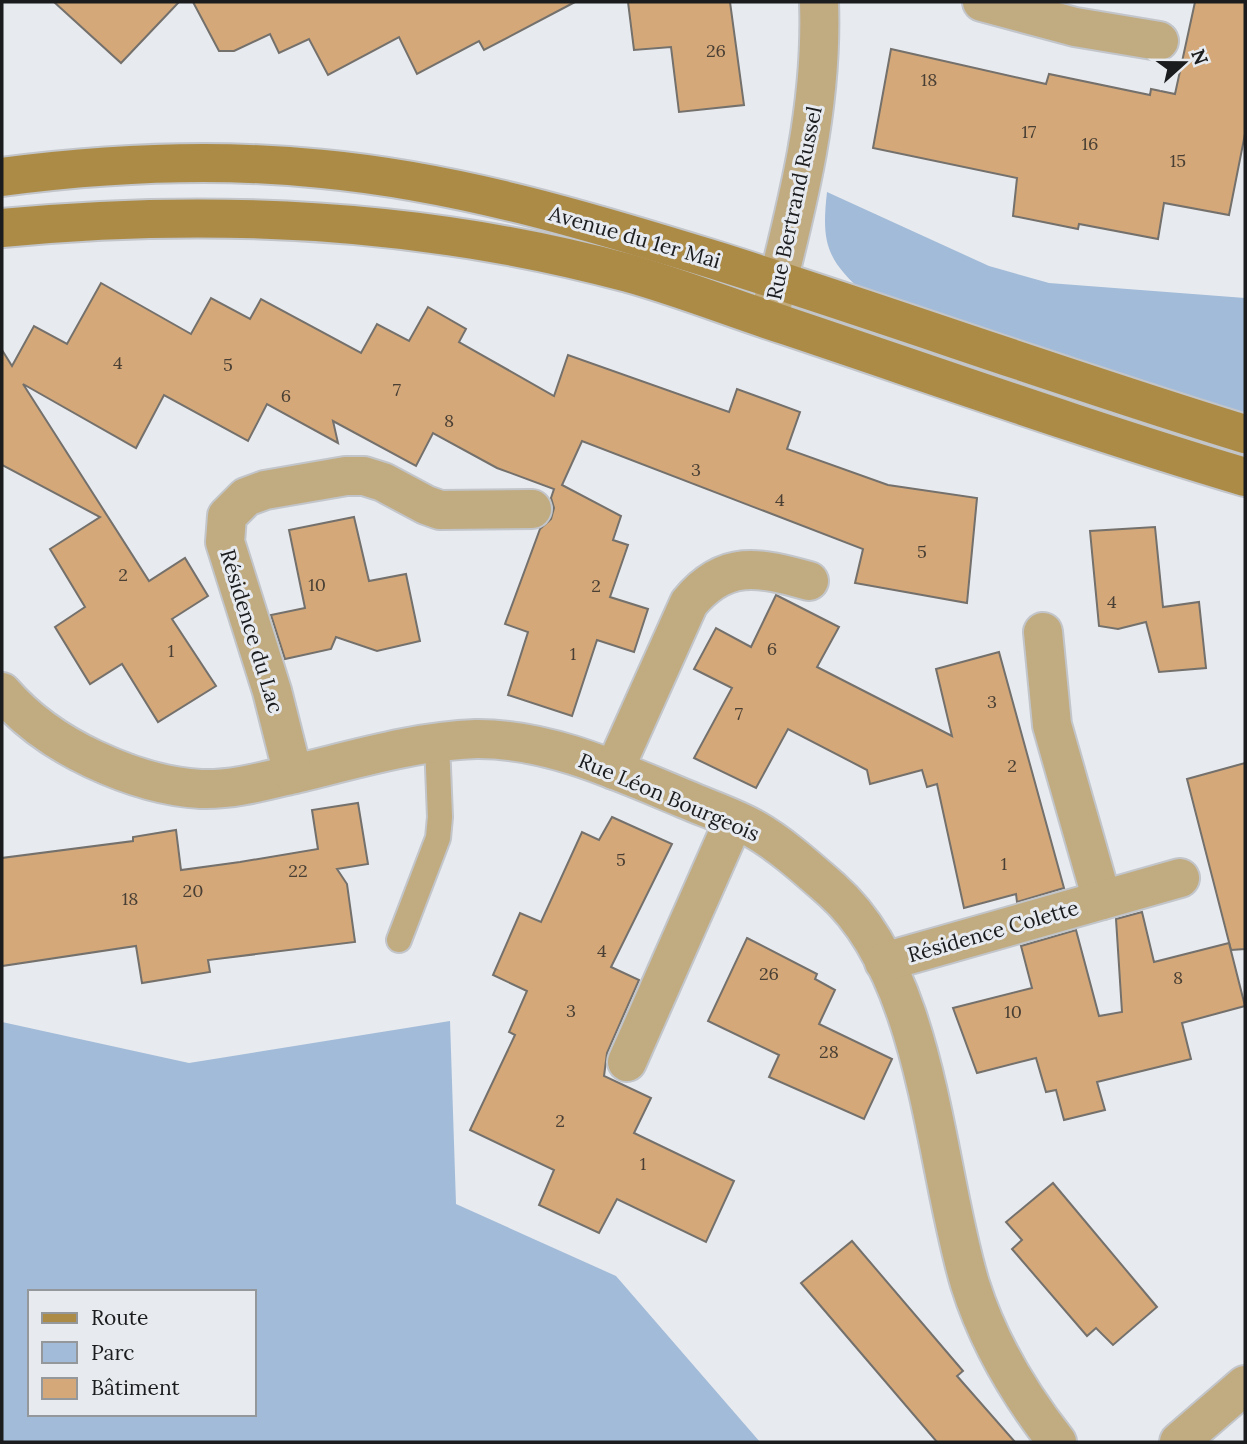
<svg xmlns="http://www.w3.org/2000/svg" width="1247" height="1444" font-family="Lora,serif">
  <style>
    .green { fill: #a2bbd8; fill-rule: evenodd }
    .building { fill: #d4a879; stroke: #74706c; stroke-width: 2 }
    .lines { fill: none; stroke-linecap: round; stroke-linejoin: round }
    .lane-casing { stroke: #c2c5c9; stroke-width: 28 }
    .street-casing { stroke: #c2c5c9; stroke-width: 42 }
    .secondary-casing { stroke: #c2c5c9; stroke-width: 42 }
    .lane { stroke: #c1ab80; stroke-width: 24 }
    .street { stroke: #c1ab80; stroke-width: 38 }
    .secondary { stroke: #ac8b47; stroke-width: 38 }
    .labels { text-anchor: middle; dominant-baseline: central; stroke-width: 6; stroke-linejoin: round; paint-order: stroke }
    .number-label { font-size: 18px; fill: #493f34 }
    .street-label { font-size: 21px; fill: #1b1c1d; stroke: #e7eaef }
  </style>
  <rect width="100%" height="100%" fill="#e7eaef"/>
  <g class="green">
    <path d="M827,192L989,266L1049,283L1245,298V416L867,296C827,260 821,245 827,192Z"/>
    <path d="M450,1021L456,1204L616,1276L760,1442H2V1022L189,1063ZM30,1292H254V1414H30Z"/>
  </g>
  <g class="building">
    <polygon points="54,2 179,2 121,63"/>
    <polygon points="193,2 575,2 484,50 479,41 417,74 399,37 328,75 309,39 279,53 270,34 234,51 219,51"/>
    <polygon points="628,2 730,2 744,105 679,112 671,47 634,50"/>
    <polygon points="1195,2 1245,2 1245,134 1229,215 1164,203 1158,239 1079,224 1078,229 1013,216 1017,178 873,148 891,49 1046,84 1049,74 1150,95 1151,89 1175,94"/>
    <polygon points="101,283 191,334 211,298 250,319 261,299 361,353 377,324 409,341 428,307 466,329 459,342 554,396 568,355 729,412 737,389 800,412 787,449 888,485 977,498 967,603 855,583 863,549 582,441 562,485 621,516 613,540 628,545 610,597 648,609 634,652 597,640 572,716 508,695 528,632 505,624 540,529 551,519 554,508 551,498 554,489 497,468 433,433 416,466 333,421 338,443 267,404 248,441 164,395 136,448 23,384 149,581 185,558 208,596 172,619 216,686 158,722 122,664 90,684 55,627 85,607 50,549 100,517 2,465 2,350 12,366 34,326 67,344"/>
    <polygon points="354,517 369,581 406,574 420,641 377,651 336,637 331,649 285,659 271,615 305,608 289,530"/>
    <polygon points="1155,527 1163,607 1199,602 1206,668 1159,672 1146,622 1118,629 1099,626 1090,531"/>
    <polygon points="776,595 839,627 817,667 952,736 936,669 999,652 1064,888 1017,902 1016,894 964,908 937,784 927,787 922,770 870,784 867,770 788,729 756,788 694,758 732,688 694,669 716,628 751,647"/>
    <polygon points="1245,763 1245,949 1231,950 1187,779"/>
    <polygon points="358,803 368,864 337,869 347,884 355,942 208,960 210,972 142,983 136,946 2,966 2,858 133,841 133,837 176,830 181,870 240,862 318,849 312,810"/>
    <polygon points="612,817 672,844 611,967 639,980 607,1053 604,1076 651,1098 634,1133 734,1181 706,1242 617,1199 599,1233 539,1205 554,1170 470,1130 515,1035 509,1032 527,991 493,975 520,913 541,922 582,832 599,840"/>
    <polygon points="1142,912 1154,962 1229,943 1245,1006 1182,1023 1191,1059 1097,1082 1105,1110 1064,1120 1056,1090 1046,1092 1036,1058 977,1073 953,1008 1032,988 1021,946 1076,930 1099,1016 1122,1012 1116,919"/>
    <polygon points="747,938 817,974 815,979 835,990 819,1024 892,1059 864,1119 769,1077 779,1055 708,1021"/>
    <polygon points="1053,1183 1157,1307 1113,1345 1096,1328 1087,1336 1012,1249 1022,1240 1006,1222"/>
    <polygon points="852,1241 963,1371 957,1376 1015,1442 937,1442 801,1283"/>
  </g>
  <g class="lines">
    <g class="lane-casing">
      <polyline id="lane" points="399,940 438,838 440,817 437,743"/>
    </g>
    <g class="street-casing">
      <g id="street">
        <polyline points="982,2 1075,27 1159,41"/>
        <path d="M770,313C796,210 823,109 819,2"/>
        <polyline points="1043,632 1052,725 1102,900"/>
        <path d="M2,692C26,720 59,743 93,759C127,775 162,787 201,789C231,790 261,782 290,775C350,761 414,741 476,739C548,738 620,772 685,799C708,809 733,817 754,829C782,845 808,869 832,890C929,976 934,1165 970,1284C988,1341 1020,1395 1057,1442"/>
        <path d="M614,770L689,603C725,559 759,567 809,581"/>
        <polyline points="293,774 272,691 225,542 227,516 246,497 265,490 346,476 364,476 383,482 426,505 440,510 532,509"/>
        <polyline points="884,962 1180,878"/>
        <polyline points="627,1062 734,820"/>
        <polyline points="1179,1442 1245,1385"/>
      </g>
    </g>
    <g class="secondary-casing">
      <g id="secondary">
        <path d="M2,177C109,163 216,158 323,169C459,182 589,221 718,261C895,317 1069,380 1245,434"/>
        <path d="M2,228C211,208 424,218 628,273C682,288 734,309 787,326C939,377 1091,431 1245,477"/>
      </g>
    </g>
    <use href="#lane" class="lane"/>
    <use href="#street" class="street"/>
    <use href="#secondary" class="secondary"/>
  </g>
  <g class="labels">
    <g class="number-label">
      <text x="716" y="50">26</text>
      <text x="929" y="79">18</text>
      <text x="1029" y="131">17</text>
      <text x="1090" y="143">16</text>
      <text x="1178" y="160">15</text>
      <text x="118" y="362">4</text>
      <text x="228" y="364">5</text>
      <text x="397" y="389">7</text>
      <text x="286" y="395">6</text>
      <text x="449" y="420">8</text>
      <text x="696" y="469">3</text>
      <text x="780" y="499">4</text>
      <text x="922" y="551">5</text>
      <text x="123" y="574">2</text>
      <text x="317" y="584">10</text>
      <text x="596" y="585">2</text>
      <text x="1112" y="601">4</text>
      <text x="772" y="648">6</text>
      <text x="171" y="650">1</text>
      <text x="573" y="653">1</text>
      <text x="992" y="701">3</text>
      <text x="739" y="713">7</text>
      <text x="1012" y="765">2</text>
      <text x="621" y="859">5</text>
      <text x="1004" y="863">1</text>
      <text x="298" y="870">22</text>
      <text x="193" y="890">20</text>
      <text x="130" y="898">18</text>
      <text x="602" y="950">4</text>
      <text x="769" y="973">26</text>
      <text x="1178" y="977">8</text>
      <text x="571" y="1010">3</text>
      <text x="1013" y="1011">10</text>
      <text x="829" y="1051">28</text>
      <text x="560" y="1120">2</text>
      <text x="643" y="1163">1</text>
    </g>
    <g class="street-label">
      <text transform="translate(794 203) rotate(-78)">Rue Bertrand Russel</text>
      <text transform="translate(635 237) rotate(16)">Avenue du 1er Mai</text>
      <text transform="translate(252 631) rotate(73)">Résidence du Lac</text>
      <text transform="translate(669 797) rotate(23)">Rue Léon Bourgeois</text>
      <text transform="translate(993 931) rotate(-16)">Résidence Colette</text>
    </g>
  </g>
  <rect width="1247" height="1444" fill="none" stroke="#1b1c1d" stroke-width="7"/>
  <rect x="28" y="1290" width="228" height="126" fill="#e7eaef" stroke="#95989b" stroke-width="2"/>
  <rect x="42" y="1313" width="35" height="10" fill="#ac8b47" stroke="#95989b" stroke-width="2"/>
  <text x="91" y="1325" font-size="21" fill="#1b1c1d">Route</text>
  <rect x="42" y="1342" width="35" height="21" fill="#a2bbd8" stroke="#95989b" stroke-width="2"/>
  <text x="91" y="1360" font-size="21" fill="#1b1c1d">Parc</text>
  <rect x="42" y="1378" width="35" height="21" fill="#d4a879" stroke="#95989b" stroke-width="2"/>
  <text x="91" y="1395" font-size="21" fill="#1b1c1d">Bâtiment</text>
  <g transform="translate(1184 63) rotate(69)" stroke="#e7eaef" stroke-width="5" paint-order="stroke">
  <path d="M0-5L12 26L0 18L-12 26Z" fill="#1b1c1d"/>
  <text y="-10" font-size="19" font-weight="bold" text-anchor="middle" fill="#1b1c1d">N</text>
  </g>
</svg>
